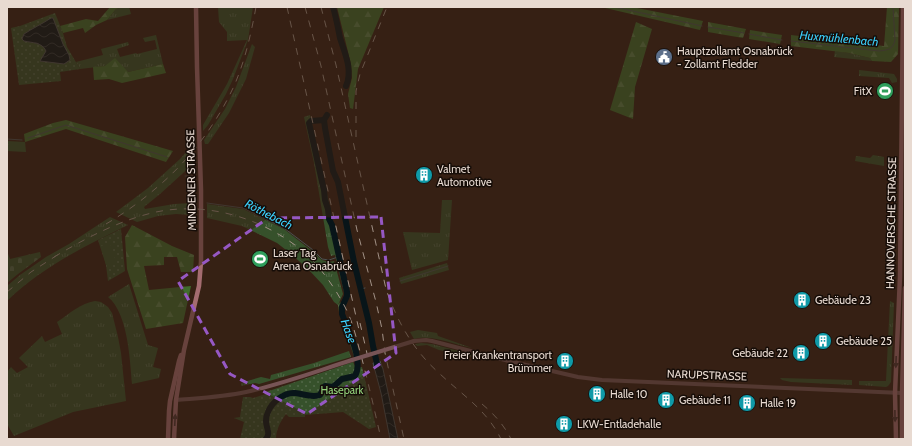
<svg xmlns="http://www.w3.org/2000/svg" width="912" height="446" font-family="Cabin,sans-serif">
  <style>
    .grass { fill: url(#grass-tufts) }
    .forest { fill: url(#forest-firs) }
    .cemetery { fill: url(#cemetery-stones) }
    .park { fill: url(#park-dots) }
    .garden { fill: #36512b }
    .water { fill: url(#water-waves); stroke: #4b5050 }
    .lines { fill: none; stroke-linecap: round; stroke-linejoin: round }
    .stream { stroke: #4b5050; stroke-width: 1 }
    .river { stroke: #081519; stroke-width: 6 }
    .tertiary { stroke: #775456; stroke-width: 4 }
    .secondary { stroke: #a46c70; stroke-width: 4.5 }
    .rail { stroke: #a29287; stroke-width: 1; stroke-dasharray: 7 7; stroke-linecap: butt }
    .tertiary-bridge { stroke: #775456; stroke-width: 4 }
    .oneway { fill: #4f3332 }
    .marked { fill: none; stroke: #9658c4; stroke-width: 3; stroke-dasharray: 8 5; stroke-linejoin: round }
    .labels { text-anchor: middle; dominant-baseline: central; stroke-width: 3; stroke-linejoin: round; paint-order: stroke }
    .poi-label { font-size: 11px; fill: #e8dad1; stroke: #160d08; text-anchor: start }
    .street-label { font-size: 11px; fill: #e8dad1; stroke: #160d08 }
    .park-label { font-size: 11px; fill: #94d47c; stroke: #160d08 }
    .water-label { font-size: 12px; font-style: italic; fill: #3cd0fc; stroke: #160d08 }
  </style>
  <defs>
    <pattern id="grass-tufts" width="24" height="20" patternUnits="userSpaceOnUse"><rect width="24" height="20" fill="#36512b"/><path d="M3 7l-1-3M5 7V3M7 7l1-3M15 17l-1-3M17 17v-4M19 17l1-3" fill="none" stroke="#536949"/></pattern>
    <pattern id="forest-firs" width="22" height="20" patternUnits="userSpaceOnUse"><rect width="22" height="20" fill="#3f6b2d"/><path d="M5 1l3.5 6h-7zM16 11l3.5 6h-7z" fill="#5b804a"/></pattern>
    <pattern id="cemetery-stones" width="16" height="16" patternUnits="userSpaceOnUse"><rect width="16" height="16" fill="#36512b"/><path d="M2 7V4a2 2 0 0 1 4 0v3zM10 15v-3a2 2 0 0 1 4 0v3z" fill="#536949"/></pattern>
    <pattern id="park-dots" width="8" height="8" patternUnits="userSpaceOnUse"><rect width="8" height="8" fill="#36512b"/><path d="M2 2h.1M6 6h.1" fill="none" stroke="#536949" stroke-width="1.8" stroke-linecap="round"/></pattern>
    <pattern id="water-waves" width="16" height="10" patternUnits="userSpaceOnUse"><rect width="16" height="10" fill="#081519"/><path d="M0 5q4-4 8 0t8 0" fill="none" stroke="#2c3639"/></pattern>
  </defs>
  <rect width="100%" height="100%" fill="#362114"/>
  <g class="grass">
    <polygon points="122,7 129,7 131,14 107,20 116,9"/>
    <polygon points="218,7 253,7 248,40 233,79 226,94 208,125 203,131 203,125 227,84 247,40 227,41 227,32 219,22"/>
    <polygon points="156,35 163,64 128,72 105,66 80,69 76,62 103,55 101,49 128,42 129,45 117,49 120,57 136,53 137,54 157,49 155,40 145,42 143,38"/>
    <polygon points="252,44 255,47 246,79 229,113 208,144 205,144 204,140 225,109 236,87"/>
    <polygon points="835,51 849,53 870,58 872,61 834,57"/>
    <polygon points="859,70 894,74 897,79 897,82 892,83 889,78 859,76"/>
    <polygon points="310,115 341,259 350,297 346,300 335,255 331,256 328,247 314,163 304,117"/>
    <polygon points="7,141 25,142 26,152 7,151"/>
    <polygon points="193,144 193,164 160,194 144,207 145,209 174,204 192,203 192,215 176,214 158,216 137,222 116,212 148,188 180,159"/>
    <polygon points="873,155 884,157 884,166 855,161 856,156 870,158"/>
    <polygon points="442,200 452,200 448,260 412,270 403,232 440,233"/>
    <polygon points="207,204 243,209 284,229 312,251 322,260 329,262 334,261 343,294 338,305 334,302 323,285 308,269 290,253 277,243 242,226 207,218"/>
    <path d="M110,217L128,225C85,246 42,267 7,301V286L20,275L46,257L69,244Z"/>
    <polygon points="447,263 449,270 401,284 399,278"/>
    <path d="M129,284L148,345L158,348L153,367L161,369L159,378L132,384C130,360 128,313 108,297Z"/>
    <path d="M95,301L101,302L108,307L112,313L118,337L121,353L126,401L73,412L14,436L7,424V372L11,367L17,373L28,367L19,358L42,336L45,342L62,334L57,322C69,314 81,303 95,301Z"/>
    <polygon points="890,301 894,303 891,382 888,386 886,387 859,385 859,381 886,381"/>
    <polygon points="340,302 343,306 342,314 357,355 354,356 339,312 338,305"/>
    <path d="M418,330L437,333L438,336L472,348C454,344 431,334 414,339L410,332Z"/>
    <polygon points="421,343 432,344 486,358 465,356 439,350 427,345 417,346 415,344"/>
    <polygon points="349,351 351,357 259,384 255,383 241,386 241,383 261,377 270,379 271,375 314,363"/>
    <polygon points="780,378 852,380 852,385 791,382 782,380"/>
  </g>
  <g class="forest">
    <polygon points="110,7 122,7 116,9 107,20 96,25 85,33 83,28 63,33 60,26 86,19 98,21"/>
    <polygon points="337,7 384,7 358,69 353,109 350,108 348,94 352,78 351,64"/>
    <polygon points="601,7 632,7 703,21 700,30"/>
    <polygon points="887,7 899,7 898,54 891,62 872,61 870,58 849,53 791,46 791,35 884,46"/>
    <polygon points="636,22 652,29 635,87 633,119 610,110"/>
    <polygon points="708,22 746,29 743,38 708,32"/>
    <polygon points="750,30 782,35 780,44 749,39"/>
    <polygon points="115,58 128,72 163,64 166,73 122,83 109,79 94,80 93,67 105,66"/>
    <polygon points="66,120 173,151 166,162 66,129 25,142 24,134 53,123"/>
    <polygon points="132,225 172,246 194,255 193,272 181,272 177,257 164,257 164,265 144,266 149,290 191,286 183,323 146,329 127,269 125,237"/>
  </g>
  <polygon class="cemetery" points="7,251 10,259 40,252 41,257 18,274 7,283"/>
  <g class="park">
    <polygon points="55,13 63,33 67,47 80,69 60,72 61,81 19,85 11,28 20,26"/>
    <polygon points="121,229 125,271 108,281 106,265 98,240"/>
    <path d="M353,362L356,368L362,367L376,427L369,429L343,412L305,415V417H289L286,414C280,422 276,430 276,439H240L244,422L234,418L240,417L243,397H250L253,398L266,394V392L269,391Z"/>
  </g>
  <polygon class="garden" points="110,243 116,262 106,265 101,246"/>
  <g class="water">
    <path d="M51,18H53L63,44L69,55L70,60L64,64L40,61L46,51C42,42 32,43 24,41L22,39L24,34C33,28 42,24 51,18Z"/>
    <polygon points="380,361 383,369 398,439 390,439 381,393 373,363"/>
  </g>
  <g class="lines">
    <g class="stream">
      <polyline points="614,7 702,26"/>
      <polyline points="708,27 744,33"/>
      <polyline points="749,34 782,40"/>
      <path d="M791,41L879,51C887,50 893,50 895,40L893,7"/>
      <polyline points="28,138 66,125 167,157"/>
      <polyline points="7,139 22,140"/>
      <polyline points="185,176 193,176 193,189"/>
      <polyline points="194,195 194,201"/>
      <polyline points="207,203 243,208 284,228 313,250 322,259 329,260 338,257"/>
      <polyline points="400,281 448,266"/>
      <polyline points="361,289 365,288"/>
    </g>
    <g class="river">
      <path d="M333,7C336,17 338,28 340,38C345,54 353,70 346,86"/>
      <polyline points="327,115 324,120 325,128 333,171 338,182 354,262 369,323 373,346 378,368"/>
      <path d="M266,439C271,433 266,428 266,421C266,419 267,414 268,412C272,402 284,392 295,393C304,394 312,398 320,395L325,386L333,387L342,379L355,376C364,361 348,330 342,314V307L347,296V292L332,225L329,219L328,209L325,200L324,190L323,186L309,123L311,121L324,120"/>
    </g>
    <g class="tertiary">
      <polyline points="414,341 426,340 432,341 509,361 578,377 602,380 902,393"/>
      <path d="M176,400C200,398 223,397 246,392C282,384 317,371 352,360"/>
    </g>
    <g class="secondary">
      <polyline points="168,439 169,411 170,401 179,361 181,355"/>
      <polyline points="174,439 176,400 184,350 199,286 201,262 201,190 197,67 196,7"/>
      <polyline points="896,439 895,393 900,276 903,7"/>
      <polyline points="902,439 902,393 905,288"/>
    </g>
    <g class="rail">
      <polyline points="287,7 359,330"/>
      <polyline points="305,7 321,66 357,230 376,302 382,329 385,353 404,439"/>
      <path d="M321,7L336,65L386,289C397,321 413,350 439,373C462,395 486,409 501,439"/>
      <polyline points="356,137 356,91 360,74 387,7"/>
      <path d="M106,224C123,214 140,202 155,189C188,162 216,125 234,86C245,61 251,34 256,7"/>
      <path d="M54,257C86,238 120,220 156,212C209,201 266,219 306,254C322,269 335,288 345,307C354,324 357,342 362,359C369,386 375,412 381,439"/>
      <polyline points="7,292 31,272 59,254"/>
      <polyline points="360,323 369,362"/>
      <path d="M482,404C494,414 504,425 511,439"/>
    </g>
    <polyline class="tertiary-bridge" points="352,360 414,341"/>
  </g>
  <defs><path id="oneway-solid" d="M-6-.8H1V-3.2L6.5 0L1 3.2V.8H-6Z"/></defs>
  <g class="oneway">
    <use href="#oneway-solid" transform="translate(896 362) rotate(92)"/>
    <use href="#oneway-solid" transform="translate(895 416) rotate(89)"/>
    <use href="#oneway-solid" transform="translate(175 420) rotate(-87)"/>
  </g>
  <path d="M0 0H912V446H0ZM381,217L396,353L307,414L230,374L178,281L268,218Z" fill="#362114" fill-opacity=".55" fill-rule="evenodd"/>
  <path class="marked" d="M381,217L396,353L307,414L230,374L178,281L268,218Z"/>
  <defs>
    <g id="civic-disc" transform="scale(0.9)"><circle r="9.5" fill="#5c6f8a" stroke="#160d08"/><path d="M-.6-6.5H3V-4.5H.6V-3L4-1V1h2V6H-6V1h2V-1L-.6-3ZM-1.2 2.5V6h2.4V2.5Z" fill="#fff"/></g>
    <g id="stadium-disc" transform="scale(0.9)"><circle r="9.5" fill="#2e9e5b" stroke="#160d08"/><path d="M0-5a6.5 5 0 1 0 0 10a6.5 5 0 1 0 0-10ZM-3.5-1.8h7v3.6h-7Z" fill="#fff"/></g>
    <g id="building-disc" transform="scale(0.9)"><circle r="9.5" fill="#0f9aa8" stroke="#160d08"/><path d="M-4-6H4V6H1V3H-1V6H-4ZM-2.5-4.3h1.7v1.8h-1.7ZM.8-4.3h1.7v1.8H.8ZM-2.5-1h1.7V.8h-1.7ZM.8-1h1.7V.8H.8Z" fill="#fff"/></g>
  </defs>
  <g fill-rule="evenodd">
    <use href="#civic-disc" x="664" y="57"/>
    <use href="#stadium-disc" x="885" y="91"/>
    <use href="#building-disc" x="424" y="175"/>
    <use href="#stadium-disc" x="260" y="259"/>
    <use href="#building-disc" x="802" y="300"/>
    <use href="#building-disc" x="823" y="341"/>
    <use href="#building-disc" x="801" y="353"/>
    <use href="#building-disc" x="565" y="361"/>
    <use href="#building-disc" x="597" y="394"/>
    <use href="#building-disc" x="666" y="400"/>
    <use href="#building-disc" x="747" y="403"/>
    <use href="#building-disc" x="564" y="424"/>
  </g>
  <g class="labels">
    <g class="poi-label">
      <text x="677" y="51">Hauptzollamt Osnabrück<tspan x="677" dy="13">- Zollamt Fledder</tspan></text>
      <text x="872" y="91" text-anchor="end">FitX</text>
      <text x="437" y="169">Valmet<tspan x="437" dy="13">Automotive</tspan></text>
      <text x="273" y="253">Laser Tag<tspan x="273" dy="13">Arena Osnabrück</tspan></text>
      <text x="815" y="300">Gebäude 23</text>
      <text x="836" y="341">Gebäude 25</text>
      <text x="788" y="353" text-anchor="end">Gebäude 22</text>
      <text x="552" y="355" text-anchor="end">Freier Krankentransport<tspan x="552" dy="13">Brümmer</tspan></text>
      <text x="610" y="394">Halle 10</text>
      <text x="679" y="400">Gebäude 11</text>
      <text x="760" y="403">Halle 19</text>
      <text x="577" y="424">LKW-Entladehalle</text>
    </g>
    <g class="street-label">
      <text transform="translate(191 180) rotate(-91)">MINDENER STRASSE</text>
      <text transform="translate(891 223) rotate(-89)">HANNOVERSCHE STRASSE</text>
      <text transform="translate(707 375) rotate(2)">NARUPSTRASSE</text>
    </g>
    <g class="park-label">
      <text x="342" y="390">Hasepark</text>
    </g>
    <g class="water-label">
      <text transform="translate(839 38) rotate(5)">Huxmühlenbach</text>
      <text transform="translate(269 214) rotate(27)">Röthebach</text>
      <text transform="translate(349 331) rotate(70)">Hase</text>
    </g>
  </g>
  <rect width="912" height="446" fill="none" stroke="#e8dad1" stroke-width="16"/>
</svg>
